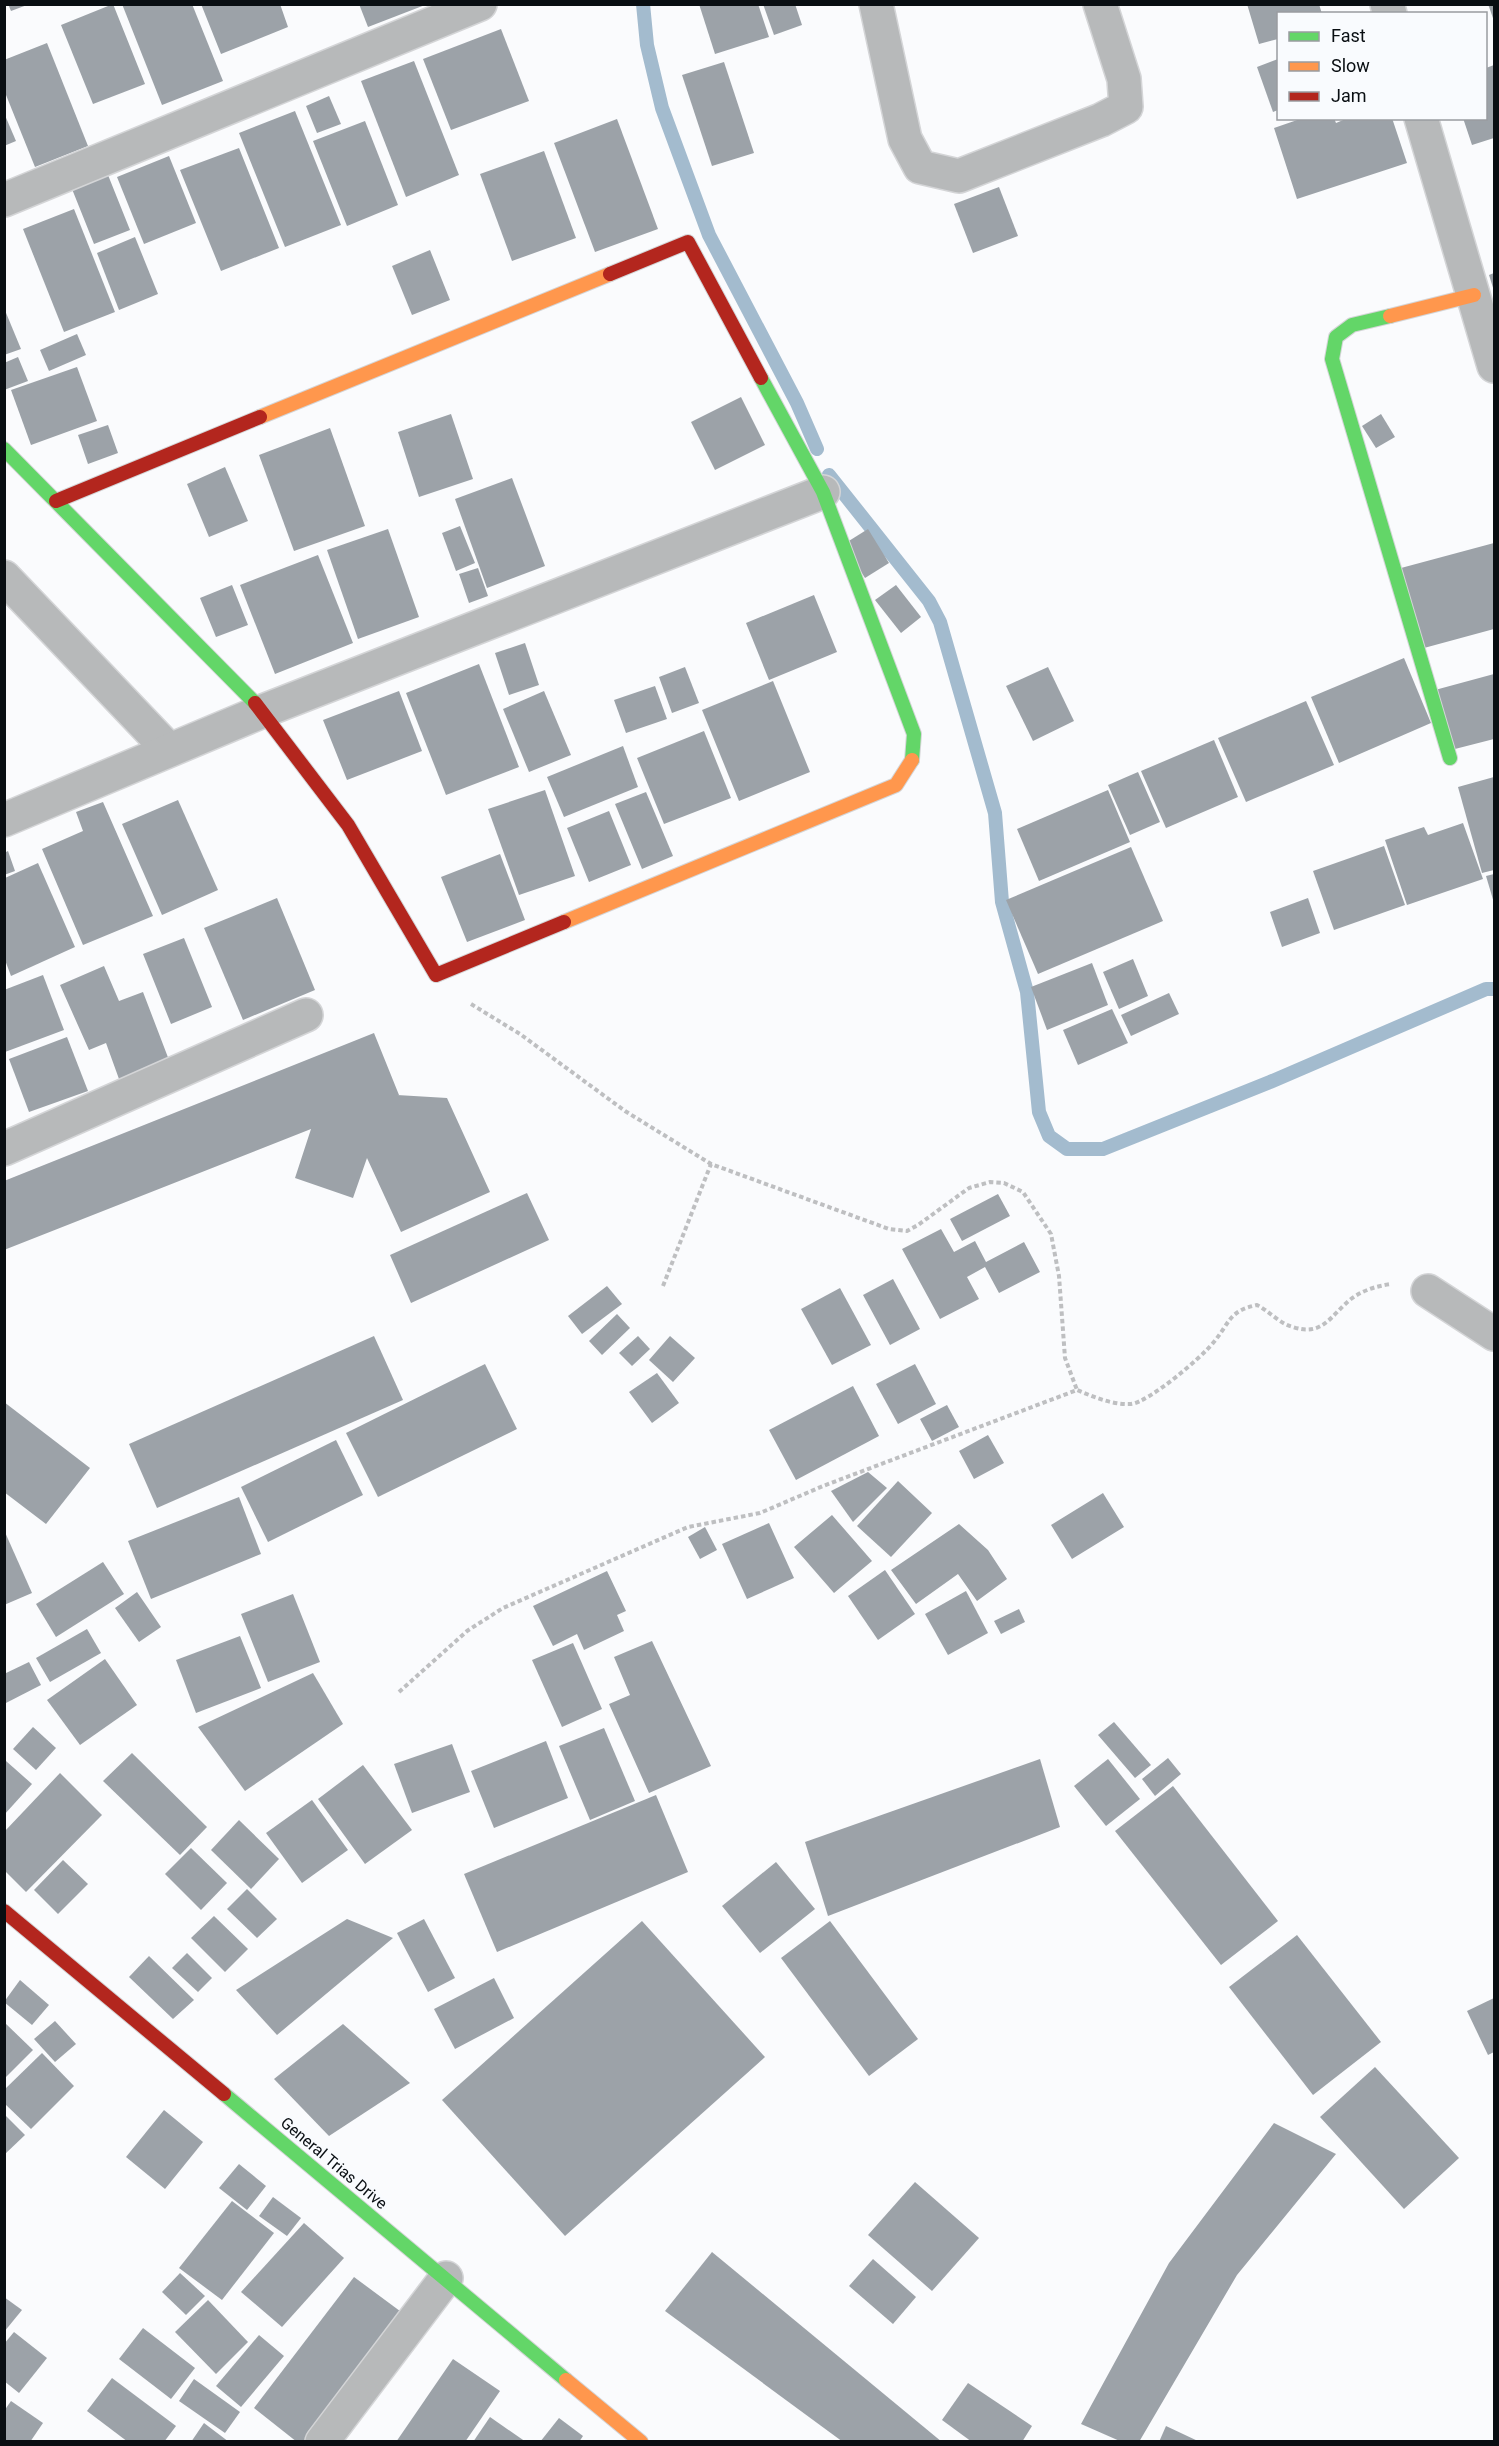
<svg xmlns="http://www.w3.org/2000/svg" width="1499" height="2446" font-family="Roboto,sans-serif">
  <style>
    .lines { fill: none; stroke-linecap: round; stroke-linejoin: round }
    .stream { stroke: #a3bbce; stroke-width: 14 }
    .building { fill: #9ca2a8 }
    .street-casing { stroke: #d4d5d7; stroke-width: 36 }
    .fast-casing { stroke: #d4d5d7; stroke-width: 16 }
    .slow-casing { stroke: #d4d5d7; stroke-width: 16 }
    .jam-casing { stroke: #d4d5d7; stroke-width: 16 }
    .path { stroke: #bebfc1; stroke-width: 4; stroke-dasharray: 4.5 3; stroke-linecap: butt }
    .street { stroke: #b7b9ba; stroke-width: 33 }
    .fast { stroke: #63d668; stroke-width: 14 }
    .slow { stroke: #ff974d; stroke-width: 14 }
    .jam { stroke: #b3261e; stroke-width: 14 }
    .labels { text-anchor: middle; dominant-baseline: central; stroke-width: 6; stroke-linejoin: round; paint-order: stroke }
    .street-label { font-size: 16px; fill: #090e12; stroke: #f9fbfe }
  </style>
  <rect width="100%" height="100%" fill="#fafbfd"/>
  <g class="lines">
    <g class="stream">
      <polyline points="643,4 647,45 662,108 709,235 797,403 817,449"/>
      <polyline points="829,475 929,601 940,622 995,813 1002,902 1027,992 1039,1112 1049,1136 1067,1149 1103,1149 1270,1082 1486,989 1494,989"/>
    </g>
  </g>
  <g class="building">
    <polygon points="8,4 27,4 27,5 11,11"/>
    <polygon points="113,4 145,84 93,104 61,25"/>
    <polygon points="122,4 192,4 223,81 162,105"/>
    <polygon points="201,4 280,4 288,27 221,54"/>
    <polygon points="359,4 425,4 425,5 368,27"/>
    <polygon points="699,4 758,4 769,37 715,54"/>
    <polygon points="763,4 795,4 802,25 774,35"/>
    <polygon points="1247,4 1319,4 1322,14 1278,14 1278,39 1259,44"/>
    <polygon points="1488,4 1494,4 1494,21"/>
    <polygon points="501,29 529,101 451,130 423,59"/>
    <polygon points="47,43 88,146 35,167 4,90 4,60"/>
    <polygon points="1278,59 1278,110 1273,112 1257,67"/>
    <polygon points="414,61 459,175 406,197 361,81"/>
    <polygon points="724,62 754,153 712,166 682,75"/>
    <polygon points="1494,65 1494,138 1472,145 1463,118 1486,118 1486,68"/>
    <polygon points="329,96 341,124 317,133 306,106"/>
    <polygon points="295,111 341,225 285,247 239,133"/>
    <polygon points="4,113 16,141 4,146"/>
    <polygon points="1303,118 1334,118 1336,123 1348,118 1392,118 1407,163 1297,199 1274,128"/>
    <polygon points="617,119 658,229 595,252 554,143"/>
    <polygon points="365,121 398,205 347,226 313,141"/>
    <polygon points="239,148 279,248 221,271 180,170"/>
    <polygon points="544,151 576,238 512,261 480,174"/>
    <polygon points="169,156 196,223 144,244 117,177"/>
    <polygon points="108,175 130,230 94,244 72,189"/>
    <polygon points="999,187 1018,236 973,253 954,204"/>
    <polygon points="74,209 115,312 64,332 23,229"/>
    <polygon points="135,237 158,294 119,310 97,253"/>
    <polygon points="430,250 450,300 412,315 392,266"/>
    <polygon points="1494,273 1494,291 1489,275"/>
    <polygon points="4,308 21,349 4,355"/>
    <polygon points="77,334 86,355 49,371 40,350"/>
    <polygon points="18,357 28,381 4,390 4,363"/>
    <polygon points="77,367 97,421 31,445 11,390"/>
    <polygon points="741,397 765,445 715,470 691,422"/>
    <polygon points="451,414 473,479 419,497 398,432"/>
    <polygon points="1381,414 1395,437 1376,448 1362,426"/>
    <polygon points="108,425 118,453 88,464 78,435"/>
    <polygon points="330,428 365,526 294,551 259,455"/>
    <polygon points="225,467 248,521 209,537 187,484"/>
    <polygon points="512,478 545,566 487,588 455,499"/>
    <polygon points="460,526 475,563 456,571 442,533"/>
    <polygon points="388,529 419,617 358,639 327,550"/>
    <polygon points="868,529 889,563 865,578 844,544"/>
    <polygon points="1494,543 1494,629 1424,648 1401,568"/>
    <polygon points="318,555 353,643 275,674 240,585"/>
    <polygon points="478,568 488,596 469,603 459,574"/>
    <polygon points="232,585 248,625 216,637 200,598"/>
    <polygon points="896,585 921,617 901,633 875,600"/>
    <polygon points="814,595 837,652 769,680 746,623"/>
    <polygon points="525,643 539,685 509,695 495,653"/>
    <polygon points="1404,658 1431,723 1339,763 1311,697"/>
    <polygon points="479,664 519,767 446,795 406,693"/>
    <polygon points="685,667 699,703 672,713 659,677"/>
    <polygon points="1048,667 1074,721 1033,741 1006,686"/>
    <polygon points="1494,674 1494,739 1451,750 1435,690"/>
    <polygon points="773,681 810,772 739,801 702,710"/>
    <polygon points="655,686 667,719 626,733 614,700"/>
    <polygon points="399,691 422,751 347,780 323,720"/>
    <polygon points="544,691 571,755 529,772 503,709"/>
    <polygon points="1306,701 1334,765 1246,802 1218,738"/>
    <polygon points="704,731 731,798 664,824 637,758"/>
    <polygon points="1214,740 1238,797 1166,828 1141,771"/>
    <polygon points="623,746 638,787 564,817 547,777"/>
    <polygon points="1138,772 1160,822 1130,835 1108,785"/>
    <polygon points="1494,777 1494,870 1482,873 1458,787"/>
    <polygon points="545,790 575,876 519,895 488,809"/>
    <polygon points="1108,790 1130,842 1039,881 1017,829"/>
    <polygon points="646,792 673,856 642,869 615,804"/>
    <polygon points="178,800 218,890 162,915 122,824"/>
    <polygon points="103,802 153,916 83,945 42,849 83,831 76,812"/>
    <polygon points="609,811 631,865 589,882 567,828"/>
    <polygon points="1463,823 1483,879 1407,905 1385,840 1424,827 1428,835"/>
    <polygon points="1384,846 1405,905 1334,930 1313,871"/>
    <polygon points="1131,847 1163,921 1038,974 1006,900"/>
    <polygon points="8,851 15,871 4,875 4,853"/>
    <polygon points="500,854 525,920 467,942 441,877"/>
    <polygon points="38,863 75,947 11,976 5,960 5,878"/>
    <polygon points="1494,874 1494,903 1486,876"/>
    <polygon points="277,898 315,990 243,1020 204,928"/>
    <polygon points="1308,898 1320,933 1282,947 1270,912"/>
    <polygon points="184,938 212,1007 171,1024 143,954"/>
    <polygon points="1133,959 1148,996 1119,1009 1103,972"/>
    <polygon points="1092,963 1108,1005 1047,1030 1031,987"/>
    <polygon points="104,966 119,1001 143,992 169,1060 119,1079 106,1043 89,1050 60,985"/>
    <polygon points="43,975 64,1030 5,1052 4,990"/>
    <polygon points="1169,993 1179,1014 1131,1036 1121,1015"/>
    <polygon points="1112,1009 1128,1043 1078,1065 1063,1030"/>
    <polygon points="374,1033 399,1095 397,1095 447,1098 490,1192 401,1232 367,1158 353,1198 295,1178 311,1129 4,1250 4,1181"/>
    <polygon points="67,1037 88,1091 29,1112 9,1059"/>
    <polygon points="527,1193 549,1240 411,1303 390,1255"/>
    <polygon points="998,1194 1010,1216 962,1241 950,1219"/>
    <polygon points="941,1229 954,1252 975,1241 986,1262 1024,1242 1040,1272 999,1293 985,1267 967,1277 979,1299 940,1319 902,1249"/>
    <polygon points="893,1279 920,1329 890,1345 863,1295"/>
    <polygon points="607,1286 622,1304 582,1334 568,1316"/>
    <polygon points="840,1288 871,1345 832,1365 801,1309"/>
    <polygon points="617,1314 630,1328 602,1355 589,1341"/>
    <polygon points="374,1336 403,1400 157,1508 129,1444"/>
    <polygon points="638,1336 650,1349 632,1366 619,1353"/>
    <polygon points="670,1336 695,1358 673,1382 649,1360"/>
    <polygon points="485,1364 517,1429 378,1497 346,1433"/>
    <polygon points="915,1364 936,1404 898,1424 876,1384"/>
    <polygon points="657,1373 679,1403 652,1423 629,1392"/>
    <polygon points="853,1386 879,1436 796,1480 769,1430"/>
    <polygon points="4,1402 90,1468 46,1524 4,1492"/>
    <polygon points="947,1405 959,1427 932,1441 920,1419"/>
    <polygon points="988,1435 1004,1463 974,1479 959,1451"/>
    <polygon points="336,1440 363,1495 268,1542 241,1487"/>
    <polygon points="868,1472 887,1488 853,1522 831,1491"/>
    <polygon points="898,1481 932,1513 891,1557 857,1526"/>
    <polygon points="1103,1493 1124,1527 1072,1559 1051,1525"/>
    <polygon points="239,1497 261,1554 151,1599 128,1541"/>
    <polygon points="832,1515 872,1561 834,1593 794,1547"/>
    <polygon points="769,1523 794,1578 747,1599 722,1544"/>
    <polygon points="959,1524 988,1550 1007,1579 977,1601 958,1574 916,1604 891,1570"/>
    <polygon points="705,1527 717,1550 700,1559 688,1537"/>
    <polygon points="4,1530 32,1593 4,1605"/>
    <polygon points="103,1562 124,1594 56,1637 36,1604"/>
    <polygon points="885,1570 915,1614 878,1640 848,1596"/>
    <polygon points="607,1571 626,1611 617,1615 624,1631 584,1650 577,1634 553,1646 533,1606"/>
    <polygon points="966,1591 988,1633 948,1655 925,1614"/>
    <polygon points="137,1592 161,1627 139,1642 115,1608"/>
    <polygon points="293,1594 320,1662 268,1682 241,1614"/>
    <polygon points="1019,1609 1025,1622 1001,1634 994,1621"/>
    <polygon points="87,1629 101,1653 50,1682 36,1658"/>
    <polygon points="240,1636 261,1688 196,1713 176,1660"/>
    <polygon points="652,1641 711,1766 649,1793 609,1704 630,1695 614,1657"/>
    <polygon points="573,1643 602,1709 562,1727 532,1660"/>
    <polygon points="105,1659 137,1705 80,1745 47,1700"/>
    <polygon points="29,1662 41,1685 4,1704 4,1674"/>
    <polygon points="313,1673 343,1724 245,1791 198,1727"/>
    <polygon points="1114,1722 1151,1765 1135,1778 1098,1735"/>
    <polygon points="33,1727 56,1748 36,1770 13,1749"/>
    <polygon points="604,1728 635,1801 590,1820 559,1746"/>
    <polygon points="546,1741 568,1798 494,1828 471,1771"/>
    <polygon points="452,1744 470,1792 412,1813 394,1764"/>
    <polygon points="132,1753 207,1827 180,1855 103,1781"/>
    <polygon points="1168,1758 1181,1774 1155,1796 1142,1779"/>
    <polygon points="1040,1759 1060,1827 828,1916 805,1842"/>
    <polygon points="1108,1759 1140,1799 1106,1826 1074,1786"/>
    <polygon points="6,1761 32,1784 4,1815 4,1763"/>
    <polygon points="363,1765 412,1830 365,1864 318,1799"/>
    <polygon points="60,1773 102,1815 26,1892 5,1871 5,1831"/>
    <polygon points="1173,1786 1278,1921 1221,1965 1115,1831"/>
    <polygon points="656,1795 688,1872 497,1952 464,1874"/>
    <polygon points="312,1800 348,1850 302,1883 266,1833"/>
    <polygon points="239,1820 279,1859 251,1889 211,1850"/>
    <polygon points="191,1848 227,1883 201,1910 165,1874"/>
    <polygon points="63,1860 88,1884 58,1914 34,1890"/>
    <polygon points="776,1862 815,1909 760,1953 722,1906"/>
    <polygon points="247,1889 277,1919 257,1938 227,1909"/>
    <polygon points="214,1916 248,1949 225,1972 191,1938"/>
    <polygon points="347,1919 393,1938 277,2035 236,1990"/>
    <polygon points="424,1919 455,1978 428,1992 397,1933"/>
    <polygon points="642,1921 765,2057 565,2236 442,2100"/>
    <polygon points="830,1921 918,2039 869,2076 781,1958"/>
    <polygon points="1297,1935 1381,2042 1313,2095 1229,1987"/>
    <polygon points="187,1953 212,1978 198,1992 172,1968"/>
    <polygon points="149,1956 194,2000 173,2019 129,1977"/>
    <polygon points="494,1978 514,2018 455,2049 434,2009"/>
    <polygon points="20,1980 49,2005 32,2025 4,2002"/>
    <polygon points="1494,1998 1494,2052 1488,2055 1467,2011"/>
    <polygon points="55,2021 76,2044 55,2062 34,2039"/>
    <polygon points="4,2022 33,2050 4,2079"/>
    <polygon points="343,2024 410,2083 329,2136 274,2079"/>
    <polygon points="42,2053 74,2086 31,2129 4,2103 4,2090"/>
    <polygon points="1375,2067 1459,2158 1404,2209 1320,2117"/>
    <polygon points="164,2110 203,2142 165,2189 126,2157"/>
    <polygon points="4,2114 25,2135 4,2155"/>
    <polygon points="1274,2123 1336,2154 1237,2275 1139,2442 1122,2442 1081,2424 1169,2263"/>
    <polygon points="239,2164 266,2186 247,2210 219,2188"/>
    <polygon points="915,2182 979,2238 932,2291 868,2235"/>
    <polygon points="273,2197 301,2218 287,2236 259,2216"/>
    <polygon points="232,2201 274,2233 222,2300 179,2268"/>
    <polygon points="304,2223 344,2258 282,2327 241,2292"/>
    <polygon points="712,2252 942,2442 843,2442 665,2311"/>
    <polygon points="873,2259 916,2297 893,2324 849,2286"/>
    <polygon points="180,2273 205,2296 186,2315 162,2292"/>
    <polygon points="354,2277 408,2317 313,2442 297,2442 254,2408"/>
    <polygon points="4,2297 22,2310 4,2332"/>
    <polygon points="208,2300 248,2342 216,2374 175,2332"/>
    <polygon points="143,2328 195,2368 171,2399 119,2359"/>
    <polygon points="14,2332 47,2358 19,2393 4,2381 4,2344"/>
    <polygon points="259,2335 284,2356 241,2407 216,2386"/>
    <polygon points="453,2359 500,2391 465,2442 396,2442"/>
    <polygon points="112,2378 176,2426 164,2442 128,2442 87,2411"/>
    <polygon points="194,2379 240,2412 225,2433 179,2401"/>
    <polygon points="968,2383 1032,2426 1022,2442 972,2442 942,2420"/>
    <polygon points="11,2401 43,2423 30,2442 4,2442 4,2411"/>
    <polygon points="490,2417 526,2442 473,2442"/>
    <polygon points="559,2418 583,2436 579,2442 540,2442"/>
    <polygon points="204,2423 229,2442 191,2442"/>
    <polygon points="1166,2426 1200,2442 1159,2442"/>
  </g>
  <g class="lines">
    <g class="street-casing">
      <g id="street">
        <polyline points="876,4 905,139 920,167 959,176 1101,120 1126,107 1124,79 1100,4"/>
        <polyline points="1387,4 1390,14"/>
        <polyline points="1421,118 1494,366"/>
        <polyline points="4,200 480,4"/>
        <polyline points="4,577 169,750"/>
        <polyline points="4,820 263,711 823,492"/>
        <polyline points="4,1149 306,1015"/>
        <polyline points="1428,1291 1494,1334"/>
        <polyline points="322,2442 446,2278"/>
      </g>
    </g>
    <g class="fast-casing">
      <g id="fast">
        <polyline points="1390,316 1352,325 1336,337 1332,359 1450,758"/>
        <polyline points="761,378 823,492 914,734 912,760"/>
        <polyline points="4,449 255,703"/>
        <polyline points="224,2094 566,2380"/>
      </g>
    </g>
    <g class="slow-casing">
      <g id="slow">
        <polyline points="1390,316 1474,295"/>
        <polyline points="260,417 610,274"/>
        <polyline points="564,922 896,785 912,760"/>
        <polyline points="566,2380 641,2442"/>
      </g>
    </g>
    <g class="jam-casing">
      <g id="jam">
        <polyline points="610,274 688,242 761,378"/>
        <polyline points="56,501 260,417"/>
        <polyline points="255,703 348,825 436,975 564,922"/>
        <polyline points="4,1911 224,2094"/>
      </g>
    </g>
    <g class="path">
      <polyline points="471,1004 520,1034 625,1111 711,1164 889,1229 907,1231 918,1225 969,1188 990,1182 1004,1183 1023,1192 1051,1234 1059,1276 1065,1358 1077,1390"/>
      <polyline points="663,1286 711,1164"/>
      <path d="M399,1692L467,1631L503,1608L688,1527L760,1513L823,1486L1077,1390C1094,1397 1112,1405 1131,1404C1149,1402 1201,1358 1213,1343C1230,1323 1228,1311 1257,1305C1269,1311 1280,1324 1293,1327C1323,1337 1331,1315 1351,1299C1363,1290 1377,1286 1391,1284"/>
    </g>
    <use href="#street" class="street"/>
    <use href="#fast" class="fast"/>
    <use href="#slow" class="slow"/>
    <use href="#jam" class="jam"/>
  </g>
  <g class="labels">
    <g class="street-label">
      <text transform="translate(334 2163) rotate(40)">General Trias Drive</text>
    </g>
  </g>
  <rect width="1499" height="2446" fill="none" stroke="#090e12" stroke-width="12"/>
  <rect x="1277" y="12" width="210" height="108" fill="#f9fbfe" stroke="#999ca0" stroke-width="1.5"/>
  <rect x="1289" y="32" width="30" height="9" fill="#63d668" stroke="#999ca0" stroke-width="1.5"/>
  <text x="1331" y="42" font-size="18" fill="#090e12">Fast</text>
  <rect x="1289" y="62" width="30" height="9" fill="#ff974d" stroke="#999ca0" stroke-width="1.5"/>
  <text x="1331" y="72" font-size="18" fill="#090e12">Slow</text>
  <rect x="1289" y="92" width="30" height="9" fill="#b3261e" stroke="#999ca0" stroke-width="1.5"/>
  <text x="1331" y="102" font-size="18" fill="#090e12">Jam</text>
</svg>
